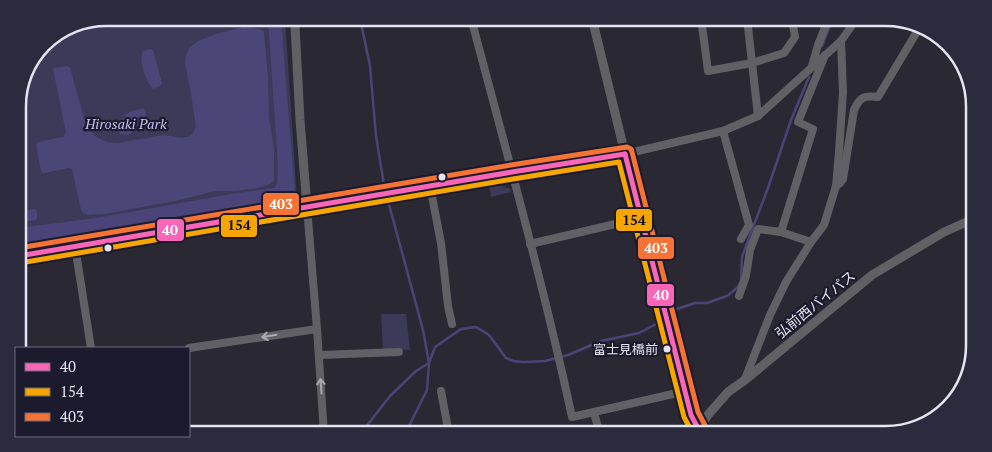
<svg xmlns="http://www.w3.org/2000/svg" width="992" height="452" font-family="'PT Serif','Noto Sans JP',serif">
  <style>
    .green { fill: #3c3959 }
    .forest { fill: #4a4677 }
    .water { fill: #4a4478 }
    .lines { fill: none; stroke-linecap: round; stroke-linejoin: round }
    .stream { stroke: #4a4478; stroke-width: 2.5 }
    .minor { stroke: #606065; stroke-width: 8 }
    .tertiary { stroke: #606065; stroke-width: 9 }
    .primary { stroke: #616169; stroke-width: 11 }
    .bus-1-casing { stroke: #1c1b2e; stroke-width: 9 }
    .bus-2-casing { stroke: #1c1b2e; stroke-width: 9 }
    .bus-3-casing { stroke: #1c1b2e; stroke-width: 9 }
    .bus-1 { stroke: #fa66b7; stroke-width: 5 }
    .bus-2 { stroke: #f7a600; stroke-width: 5 }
    .bus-3 { stroke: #f57335; stroke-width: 5 }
    .oneway { stroke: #a9a9b3 }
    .bus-dot { fill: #e5e4f2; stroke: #1c1b2e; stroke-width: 2 }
    .labels { text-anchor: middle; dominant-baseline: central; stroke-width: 4.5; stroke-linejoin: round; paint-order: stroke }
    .bus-label { font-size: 13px; fill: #e5e4f2; stroke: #1c1b2e; text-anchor: end }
    .park-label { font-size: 14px; font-style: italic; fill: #c3c1f5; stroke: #1c1b2e }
    .street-label { font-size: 14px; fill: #e5e4f2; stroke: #1c1b2e }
    .rim { fill: none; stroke: #e5e4f2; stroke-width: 2.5 }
    .line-badge { stroke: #1c1b2e; stroke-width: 2 }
    .badge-label { font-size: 14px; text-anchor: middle; font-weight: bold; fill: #fff }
    .pale-badge-label { font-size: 14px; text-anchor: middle; font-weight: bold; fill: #111 }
  </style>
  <rect width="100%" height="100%" fill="#2a2933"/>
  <g class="green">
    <polygon points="106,18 285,18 297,200 19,248 18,100 27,67 47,40"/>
    <polygon points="497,183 510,189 511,192 491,197 489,184"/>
    <polygon points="381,314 406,314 410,350 383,349"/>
  </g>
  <g class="forest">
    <polygon points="243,27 260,29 264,32 268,78 269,117 274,148 274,180 270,184 257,188 235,191 215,191 175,201 105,214 87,215 82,212 81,210 72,169 69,168 44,173 41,171 36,144 38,142 63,137 66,133 53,69 54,68 67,66 70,68 86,125 96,137 107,142 118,143 164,135 182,138 190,136 193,133 196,127 191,94 185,62 186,55 189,48 198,41 216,34"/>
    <path d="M150,49L153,50L162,83L160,86L153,89C146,82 138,61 143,51Z"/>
    <path d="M143,108L145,111L146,116C142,118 137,120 135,124C130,131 135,137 120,134C116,126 122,116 130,112C134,110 139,110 143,108Z"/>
    <path d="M35,209C38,212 38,216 36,220L18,223V212Z"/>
  </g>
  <polygon class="water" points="268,18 281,18 281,19 295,194 291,198 19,244 18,228 96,218 231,194 274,188 277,184 278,167"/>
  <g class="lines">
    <g class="stream">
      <polyline points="360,18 370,66 376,136 385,191"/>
      <polyline points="822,46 833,18"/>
      <polyline points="387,197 423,330 429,363 427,390 405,434"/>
      <polyline points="669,313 671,311 695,303 707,303 727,296 737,288 741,281 742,257 750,235 768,188 791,120 809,77"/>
      <polyline points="363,434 365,428 390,396 416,371 429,363 435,347 461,329 476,327 489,335 506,358 513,361 523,362 545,361 568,355 601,341 639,333 662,321"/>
    </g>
    <g class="minor">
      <path d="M471,18C506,150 543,283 572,417L686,391"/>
      <polyline points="701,18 708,71 752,63 784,53 795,37 792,18"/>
      <polyline points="747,18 758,116"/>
      <polyline points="812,66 818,45 826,25 823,18"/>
      <polyline points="723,131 749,225 741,239"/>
      <polyline points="625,154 723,131 758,116 841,41 857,18"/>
      <polyline points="430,186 441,243 448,306 452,324"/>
      <path d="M836,186L840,183L843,179L854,110C860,97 864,95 878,97L921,25"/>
      <polyline points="307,207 317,329 324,434"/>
      <polyline points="781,232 813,129 798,122 825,55"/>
      <polyline points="530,244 641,218"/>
      <polyline points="75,246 91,348"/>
      <polyline points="739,296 746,276 750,250 758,229 781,232 811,242"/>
      <polyline points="189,348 317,329"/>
      <polyline points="319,355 399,352"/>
      <polyline points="745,379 770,315 786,282 811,242 824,225 836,186 839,152 843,92 841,41"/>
      <polyline points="441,391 449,434"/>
      <polyline points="594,413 600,434"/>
    </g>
    <g class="tertiary">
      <polyline points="592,18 625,154"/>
      <polyline points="307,207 300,120 295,26 299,20 307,18"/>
      <polyline points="698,434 707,416 728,392 745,380 872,275 944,232 971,220"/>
    </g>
    <polyline class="primary" points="19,256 512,172 625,154 691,415 701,434"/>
    <g class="bus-1-casing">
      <g id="bus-1">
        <polyline points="625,154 691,415 701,434"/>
        <polyline points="19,256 512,172 625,154"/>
      </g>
    </g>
    <g class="bus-2-casing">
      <polyline id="bus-2" points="20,263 513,179 619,162 684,417 693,434"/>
    </g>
    <g class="bus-3-casing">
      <polyline id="bus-3" points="19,248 511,165 627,147 631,149 632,152 698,412 708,431"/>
    </g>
    <use href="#bus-1" class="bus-1"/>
    <use href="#bus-2" class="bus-2"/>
    <use href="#bus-3" class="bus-3"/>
  </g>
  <defs><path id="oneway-shaft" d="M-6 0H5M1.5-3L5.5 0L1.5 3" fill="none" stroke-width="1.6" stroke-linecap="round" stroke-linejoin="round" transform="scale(1.25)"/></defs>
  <g class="oneway">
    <use href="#oneway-shaft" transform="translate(269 336) rotate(171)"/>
    <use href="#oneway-shaft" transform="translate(321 386) rotate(-94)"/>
  </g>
  <g class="bus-dot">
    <circle cx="442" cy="177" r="4.5"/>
    <circle cx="108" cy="248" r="4.5"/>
    <circle cx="667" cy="349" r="4.5"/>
  </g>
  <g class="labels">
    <g class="bus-label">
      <text x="658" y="349">富士見橋前</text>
    </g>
    <g class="park-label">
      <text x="126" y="123">Hirosaki Park</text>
    </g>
    <g class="street-label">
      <text transform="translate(815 304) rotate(-39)">弘前西バイパス</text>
    </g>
  </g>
  <path d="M0 0H992V452H0ZM106 26H886A80 80 0 0 1 966 106V346A80 80 0 0 1 886 426H106A80 80 0 0 1 26 346V106A80 80 0 0 1 106 26Z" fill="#2c2b3e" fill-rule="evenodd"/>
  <path class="rim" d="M106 26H886A80 80 0 0 1 966 106V346A80 80 0 0 1 886 426H106A80 80 0 0 1 26 346V106A80 80 0 0 1 106 26Z"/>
  <g class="line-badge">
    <rect x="262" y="192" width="38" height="24" rx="5" fill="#f57335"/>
    <rect x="615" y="208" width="38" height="24" rx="5" fill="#f7a600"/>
    <rect x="220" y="214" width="38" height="24" rx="5" fill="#f7a600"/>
    <rect x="156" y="218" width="29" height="24" rx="5" fill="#fa66b7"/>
    <rect x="637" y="236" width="38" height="24" rx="5" fill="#f57335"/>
    <rect x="646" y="283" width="29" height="24" rx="5" fill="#fa66b7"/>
  </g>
  <g class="badge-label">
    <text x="281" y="209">403</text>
    <text x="170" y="235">40</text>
    <text x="656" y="253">403</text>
    <text x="661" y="300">40</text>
  </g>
  <g class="pale-badge-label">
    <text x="634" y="225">154</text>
    <text x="239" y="230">154</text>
  </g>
  <rect x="15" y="347" width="175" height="90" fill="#1c1b2e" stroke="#6c6b7c"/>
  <rect x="25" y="363" width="25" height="8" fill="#fa66b7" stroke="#6c6b7c"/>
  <text x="60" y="372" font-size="15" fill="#e5e4f2">40</text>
  <rect x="25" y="388" width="25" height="8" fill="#f7a600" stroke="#6c6b7c"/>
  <text x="60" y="397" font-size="15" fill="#e5e4f2">154</text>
  <rect x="25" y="413" width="25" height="8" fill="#f57335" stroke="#6c6b7c"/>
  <text x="60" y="422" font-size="15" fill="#e5e4f2">403</text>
</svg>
